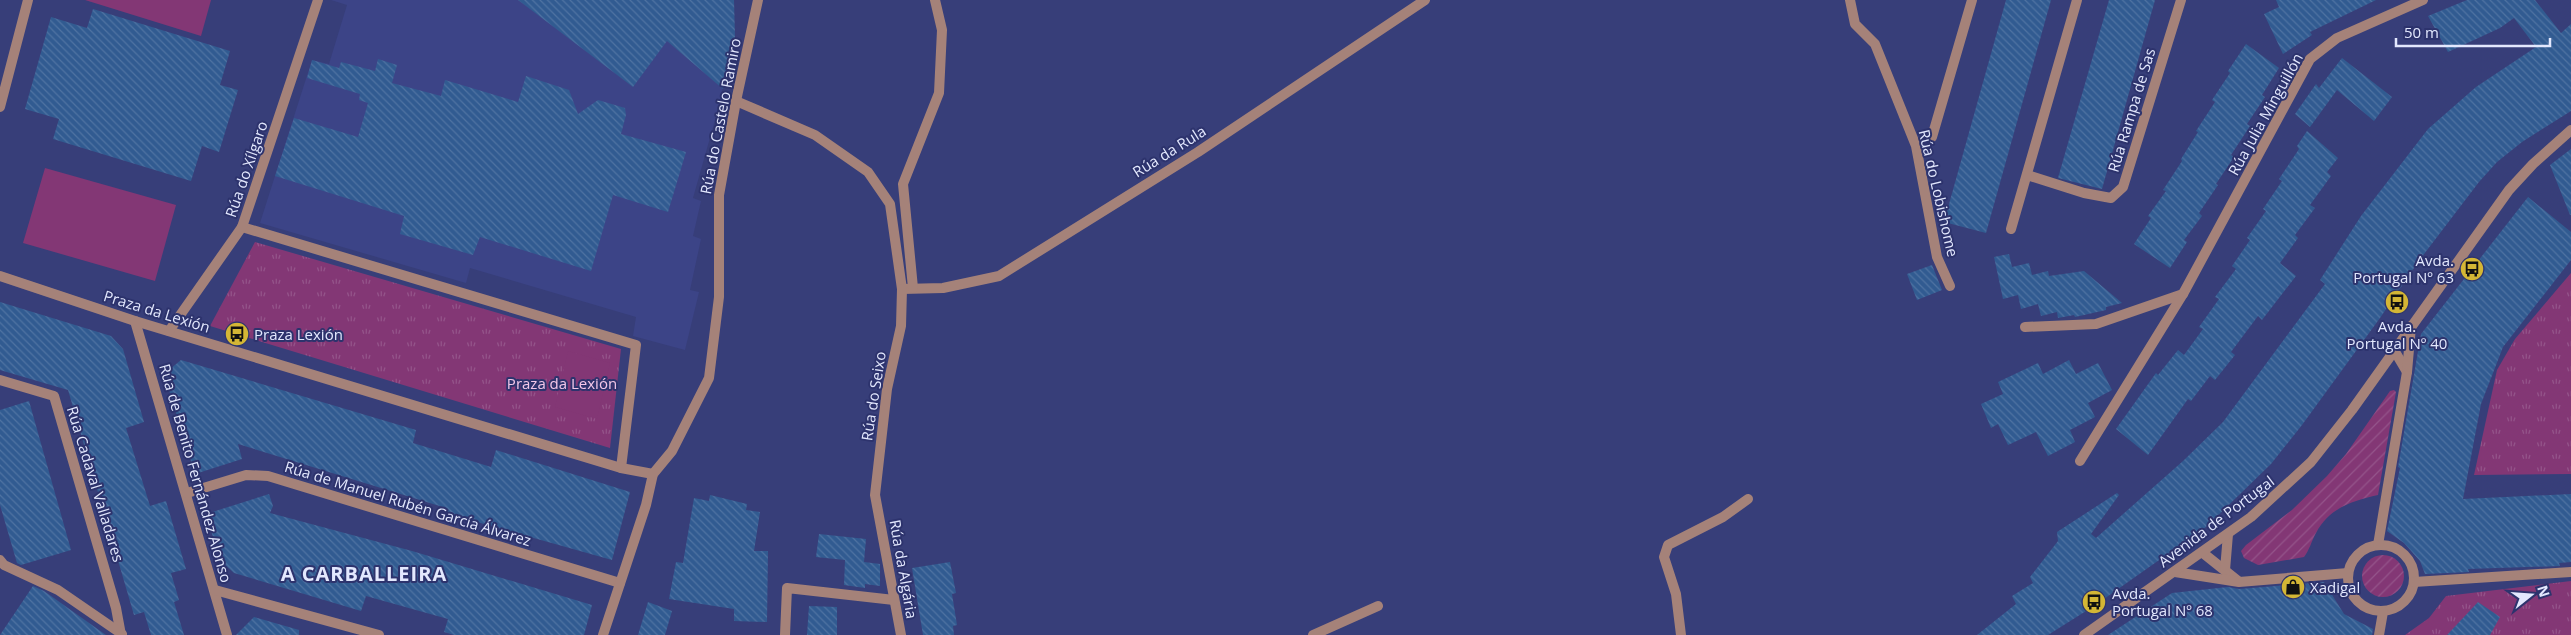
<svg xmlns="http://www.w3.org/2000/svg" width="2571" height="635" font-family="'Open Sans',sans-serif">
  <style>
    .built { fill: #3c4487 }
    .park { fill: url(#park-tufts) }
    .garden { fill: url(#garden-furrows) }
    .pitch { fill: #833775 }
    .building { fill: url(#building-back-hatch) }
    .lines { fill: none; stroke-linecap: round; stroke-linejoin: round }
    .service { stroke: #a58279; stroke-width: 10 }
    .minor { stroke: #a58279; stroke-width: 10 }
    .tertiary { stroke: #a58279; stroke-width: 10 }
    .labels { text-anchor: middle; dominant-baseline: central; stroke-width: 4; stroke-linejoin: round; paint-order: stroke }
    .street-label { font-size: 15px; fill: #e3e8fe; stroke: #2d336d }
    .poi-label { font-size: 15px; fill: #e3e8fe; stroke: #2d336d; text-anchor: start }
    .park-label { font-size: 15px; fill: #f3c7e8; stroke: #2d336d }
    .district-label { font-size: 20px; font-weight: bold; letter-spacing: 1px; fill: #e3e8fe; stroke: #2d336d }
  </style>
  <defs>
    <pattern id="park-tufts" width="24" height="20" patternUnits="userSpaceOnUse" patternTransform="scale(1.25)"><rect width="24" height="20" fill="#833775"/><path d="M3 7l-1-3M5 7V3M7 7l1-3M15 17l-1-3M17 17v-4M19 17l1-3" fill="none" stroke="#94548a"/></pattern>
    <pattern id="garden-furrows" width="10" height="10" patternUnits="userSpaceOnUse" patternTransform="scale(1.25)"><rect width="10" height="10" fill="#833775"/><path d="M-1 1l2-2M0 10L10 0M9 11l2-2" fill="none" stroke="#94548a"/></pattern>
    <pattern id="building-back-hatch" width="6" height="6" patternUnits="userSpaceOnUse" patternTransform="scale(1.25)"><rect width="6" height="6" fill="#315b91"/><path d="M-1 5l2 2M0 0l6 6M5-1l2 2" fill="none" stroke="#4f73a2"/></pattern>
  </defs>
  <rect width="100%" height="100%" fill="#373e79"/>
  <polygon class="built" points="331,0 734,0 733,44 715,120 693,198 701,201 693,236 701,239 690,290 699,292 685,350 633,336 636,317 470,268 466,283 260,223 312,60 329,64 347,5"/>
  <g class="park">
    <polygon points="255,242 621,349 610,448 210,326"/>
    <polygon points="2571,273 2571,474 2474,475 2497,370 2515,339"/>
    <polygon points="2571,581 2571,635 2405,635 2429,618 2446,596"/>
  </g>
  <g class="garden">
    <path d="M2394,390L2396,392L2378,495C2352,501 2329,508 2316,533C2312,540 2309,551 2304,557L2258,565L2244,558L2241,551L2246,545L2292,510L2327,476L2346,454L2390,391Z"/>
    <circle cx="2383" cy="576" r="21"/>
  </g>
  <g class="pitch">
    <polygon points="85,0 211,0 201,36"/>
    <polygon points="45,168 176,205 155,281 23,243"/>
    <polygon points="568,351 610,363 597,419 555,407"/>
  </g>
  <g class="building">
    <polygon points="518,0 734,0 735,37 723,89 667,41 633,87"/>
    <polygon points="2006,0 2051,0 1986,233 1944,222"/>
    <polygon points="2109,0 2155,0 2102,189 2058,178"/>
    <polygon points="2276,0 2376,0 2310,32 2312,35 2283,54 2264,14 2279,7"/>
    <polygon points="2467,0 2535,0 2561,33 2571,24 2571,111 2522,142 2497,162 2479,182 2418,262 2380,318 2302,425 2271,464 2206,527 2094,606 2048,635 1977,635 2016,604 2012,596 2033,583 2030,577 2058,541 2057,532 2117,493 2119,495 2091,534 2096,538 2183,461 2223,422 2325,284 2320,280 2361,216 2428,129 2476,87 2536,47 2514,18 2500,28 2448,52 2428,16"/>
    <polygon points="93,9 230,51 220,85 238,90 219,152 202,146 191,181 53,139 59,119 25,109 51,17 87,28"/>
    <polygon points="2246,44 2279,68 2262,95 2265,97 2247,124 2250,126 2231,155 2234,157 2216,184 2218,185 2199,213 2202,216 2184,240 2187,242 2170,268 2134,244 2151,218 2148,216 2166,191 2163,190 2182,161 2181,159 2198,132 2196,131 2215,102 2212,100 2230,73 2228,71"/>
    <polygon points="2342,58 2392,97 2374,121 2337,90 2310,127 2295,114 2316,84 2319,88"/>
    <polygon points="378,59 397,65 392,83 441,96 445,80 518,102 526,76 569,90 578,114 598,100 625,108 626,115 621,134 686,152 668,212 613,195 591,271 480,237 473,255 400,234 404,216 275,176 294,118 358,137 368,103 359,100 360,94 307,78 312,60 339,68 341,62 375,71"/>
    <polygon points="2307,131 2338,158 2327,172 2331,176 2310,205 2315,208 2295,235 2298,238 2280,263 2296,276 2262,320 2258,316 2231,352 2235,355 2215,380 2210,376 2191,401 2188,399 2148,455 2116,429 2156,373 2158,375 2178,350 2184,355 2203,329 2199,327 2219,299 2215,297 2236,269 2232,266 2250,240 2247,238 2266,211 2263,209 2282,181 2279,179 2299,149 2297,146"/>
    <polygon points="2571,149 2571,215 2570,215 2550,165"/>
    <polygon points="2528,197 2571,232 2571,260 2503,347 2481,404 2463,499 2571,494 2571,562 2559,563 2560,566 2468,569 2469,572 2425,574 2420,561 2404,543 2387,531 2400,468 2398,467 2421,334"/>
    <polygon points="2009,254 2012,267 2029,263 2032,275 2048,271 2049,276 2084,271 2122,303 2106,307 2106,310 2075,317 2074,315 2058,318 2057,312 2041,316 2038,304 2021,309 2018,295 2003,299 1994,257"/>
    <polygon points="1932,265 1942,290 1917,300 1907,274"/>
    <polygon points="0,302 111,336 123,349 144,422 126,428 150,506 166,501 186,569 171,573 179,600 174,602 184,635 151,635 144,612 134,615 68,390 0,370"/>
    <polygon points="181,360 416,430 413,443 491,467 496,450 630,492 612,560 445,513 446,508 238,444 242,459 195,474 164,374"/>
    <polygon points="2069,360 2076,374 2098,363 2112,390 2088,403 2095,417 2070,430 2075,442 2048,456 2036,432 2008,445 1998,424 1991,428 1981,404 2003,394 1998,382 2038,363 2043,374"/>
    <polygon points="29,401 71,550 21,565 17,563 0,505 0,410"/>
    <polygon points="269,494 273,506 270,513 412,551 592,605 584,635 454,635 444,632 448,619 366,596 361,611 234,573 220,560 206,514"/>
    <polygon points="710,495 747,504 746,510 760,512 754,551 768,551 767,622 734,621 734,609 669,599 676,562 683,563 694,498 709,501"/>
    <polygon points="819,534 866,539 864,562 880,564 880,586 865,584 865,588 844,585 845,560 816,557"/>
    <polygon points="950,562 956,593 952,594 957,625 953,626 954,635 923,635 912,568"/>
    <polygon points="2324,582 2344,614 2373,629 2372,635 2108,635 2172,593 2228,587 2239,589"/>
    <polygon points="33,586 44,591 106,635 0,635"/>
    <polygon points="648,602 672,611 665,635 638,635"/>
    <polygon points="2478,602 2500,617 2490,635 2447,635"/>
    <polygon points="809,606 837,607 837,635 807,635"/>
    <polygon points="254,617 299,630 299,635 236,635"/>
  </g>
  <g class="lines">
    <g class="service">
      <polyline points="1932,137 1972,0"/>
      <polyline points="1681,635 1676,594 1664,557 1668,545 1723,517 1748,499"/>
    </g>
    <g class="minor">
      <polyline points="1850,0 1855,24 1875,44 1916,146 1937,257 1950,286"/>
      <polyline points="736,101 815,135 868,172 890,204 902,289 943,288 999,276 1198,152 1425,0"/>
      <polyline points="0,107 28,0"/>
      <polyline points="2027,175 2084,193 2111,198 2123,187 2181,0"/>
      <polyline points="242,227 636,345 621,468"/>
      <polyline points="2011,229 2077,0"/>
      <polyline points="0,276 135,321 621,468 653,474"/>
      <polyline points="913,288 903,184 939,93 942,30 935,0"/>
      <polyline points="135,321 227,635"/>
      <polyline points="2025,327 2096,324 2183,294"/>
      <polyline points="169,331 242,227 318,0"/>
      <polyline points="2394,350 2407,372"/>
      <polyline points="0,380 54,396 116,608 121,635"/>
      <polyline points="2080,461 2183,294 2310,59 2337,38 2423,0"/>
      <polyline points="187,493 246,475 268,476 620,583"/>
      <circle cx="2381" cy="578" r="33"/>
      <polyline points="2378,545 2407,372 2411,326"/>
      <polyline points="2203,553 2238,581"/>
      <polyline points="0,560 4,565 58,590 122,634"/>
      <polyline points="2225,570 2228,534"/>
      <polyline points="2175,572 2239,582 2348,573"/>
      <polyline points="2414,582 2571,572"/>
      <polyline points="215,590 379,635"/>
      <polyline points="603,635 646,505 653,474 672,451 709,378 719,297 719,195 736,101 758,0"/>
      <polyline points="785,635 787,588 894,600"/>
      <polyline points="901,635 875,495 887,389 901,326 902,289"/>
      <polyline points="1313,635 1378,606"/>
      <polyline points="2379,635 2383,612"/>
    </g>
    <polyline class="tertiary" points="2084,635 2251,517 2311,462 2352,410 2509,190 2533,164 2571,130"/>
  </g>
  <defs>
    <g id="bus-disc" transform="scale(1.25)"><circle r="9.5" fill="#d4b635" stroke="#2d336d"/><path d="M-5-6H5V4H4V6H2V4H-2V6H-4V4H-5ZM-3.5-4V0h7V-4ZM-3.5 1.2v1.5H-2V1.2ZM2 1.2v1.5H3.5V1.2Z" fill="#111"/></g>
    <g id="shop-disc" transform="scale(1.25)"><circle r="9.5" fill="#d4b635" stroke="#2d336d"/><path d="M-5-2.5h2.3a2.7 3.5 0 0 1 5.4 0H5L5.5 6h-11ZM-1.5-2.5h3a1.5 2.3 0 0 0-3 0Z" fill="#111"/></g>
  </defs>
  <g fill-rule="evenodd">
    <use href="#bus-disc" x="2472" y="269"/>
    <use href="#bus-disc" x="2397" y="302"/>
    <use href="#bus-disc" x="237" y="334"/>
    <use href="#shop-disc" x="2293" y="587"/>
    <use href="#bus-disc" x="2094" y="602"/>
  </g>
  <g class="labels">
    <g class="street-label">
      <text transform="translate(2131 110) rotate(-73)">Rúa Rampa de Sas</text>
      <text transform="translate(2265 114) rotate(-61)">Rúa Julia Minguillón</text>
      <text transform="translate(720 116) rotate(-79)">Rúa do Castelo Ramiro</text>
      <text transform="translate(1169 151) rotate(-32)">Rúa da Rula</text>
      <text transform="translate(246 169) rotate(-71)">Rúa do Xílgaro</text>
      <text transform="translate(1939 193) rotate(77)">Rúa do Lobishome</text>
      <text transform="translate(157 311) rotate(17)">Praza da Lexión</text>
      <text transform="translate(873 396) rotate(-81)">Rúa do Seixo</text>
      <text transform="translate(196 473) rotate(74)">Rúa de Benito Fernández Alonso</text>
      <text transform="translate(96 484) rotate(73)">Rúa Cadaval Valladares</text>
      <text transform="translate(408 503) rotate(17)">Rúa de Manuel Rubén García Álvarez</text>
      <text transform="translate(2216 521) rotate(-37)">Avenida de Portugal</text>
      <text transform="translate(904 569) rotate(80)">Rúa da Algária</text>
    </g>
    <g class="poi-label">
      <text x="2454" y="260" text-anchor="end">Avda.<tspan x="2454" dy="17">Portugal Nº 63</tspan></text>
      <text x="2397" y="326" text-anchor="middle">Avda.<tspan x="2397" dy="17">Portugal Nº 40</tspan></text>
      <text x="254" y="334">Praza Lexión</text>
      <text x="2310" y="587">Xadigal</text>
      <text x="2112" y="593">Avda.<tspan x="2112" dy="17">Portugal Nº 68</tspan></text>
    </g>
    <g class="park-label">
      <text x="562" y="383">Praza da Lexión</text>
    </g>
    <g class="district-label">
      <text x="364" y="573">A CARBALLEIRA</text>
    </g>
  </g>
  <g transform="translate(2531 595) rotate(73)" stroke="#2d336d" stroke-width="4" paint-order="stroke">
  <path d="M0-4L9 19L0 12L-9 19Z" fill="#e3e8fe"/>
  <text y="-8" font-size="14" font-weight="bold" text-anchor="middle" fill="#e3e8fe">N</text>
  </g>
  <path d="M2396 38v8h154v-8" fill="none" stroke="#e3e8fe" stroke-width="2.5"/>
  <text x="2404" y="38" font-size="15" fill="#e3e8fe" stroke="#2d336d" stroke-width="4" paint-order="stroke">50 m</text>
</svg>
